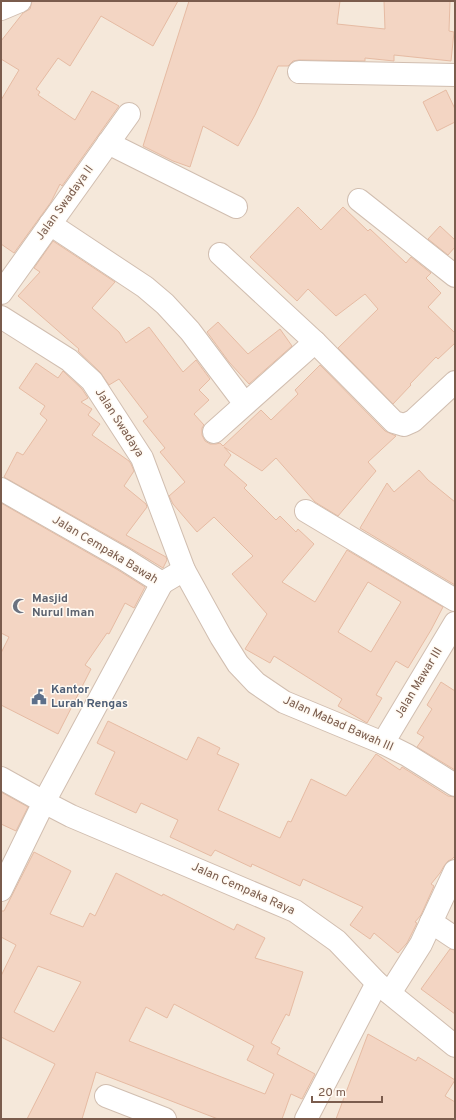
<svg xmlns="http://www.w3.org/2000/svg" width="456" height="1120" font-family="Overpass,sans-serif">
  <style>
    .residential { fill: #f5e8da }
    .building { fill: #f3d5c3; stroke: #e6bba3; fill-rule: evenodd }
    .lines { fill: none; stroke-linecap: round; stroke-linejoin: round }
    .minor-casing { stroke: #d1beb0; stroke-width: 24 }
    .minor { stroke: #fff; stroke-width: 22 }
    .labels { text-anchor: middle; dominant-baseline: central; stroke-width: 3; stroke-linejoin: round; paint-order: stroke }
    .street-label { font-size: 12px; fill: #7a5c4d; stroke: #fffaf3 }
    .worship-label { font-size: 12px; font-weight: bold; fill: #5b616d; stroke: #fffaf3; text-anchor: start }
    .service-label { font-size: 12px; font-weight: bold; fill: #4e5e75; stroke: #fffaf3; text-anchor: start }
  </style>
  <rect width="100%" height="100%" fill="#fdf6ec"/>
  <rect class="residential" x="1" y="1" width="454" height="1118"/>
  <g class="building">
    <polygon points="32,1 178,1 153,46 101,16 70,66 58,58 36,89 40,92 38,95 75,120 92,91 119,106 62,186 60,184 51,202 14,253 1,244 1,100 19,70 1,59 1,41 23,13 30,9"/>
    <polygon points="189,1 340,1 337,24 385,29 384,1 450,1 449,31 454,32 451,61 394,55 394,61 365,58 365,61 299,60 293,61 288,66 278,66 255,115 238,146 203,126 190,167 173,161 143,146"/>
    <polygon points="446,90 455,109 455,122 437,131 423,102"/>
    <polygon points="298,207 321,230 343,207 368,231 370,229 406,263 411,257 431,273 426,278 441,293 428,307 455,333 455,343 438,359 436,357 410,384 411,385 393,404 338,348 378,309 365,294 336,316 308,289 297,301 250,257"/>
    <polygon points="440,226 455,240 455,247 448,255 428,239"/>
    <path d="M53,241L115,282L92,308L119,332L126,343L149,327L183,372L196,360L210,379L199,390L209,400L194,414L204,425L202,428V435L205,441L210,444H216L220,443L223,446L261,410L271,420L298,394L295,390L320,365L385,431L396,436L368,462L376,471L338,516L315,502L276,458L262,471L224,447L231,455L224,465L247,485L244,488L276,520L280,516L296,532L298,529L314,544L282,582L315,602L347,550L443,607L431,630L408,668L396,661L376,695L382,698L367,723L338,706L342,699L274,656L270,663L245,649L267,614L232,574L253,556L214,517L197,532L173,504L169,496L185,482L160,452L165,448L143,421L148,417L119,379L109,385L100,372L78,351L79,349L18,296L40,272L34,268ZM368,582L401,602L371,652L338,632Z"/>
    <polygon points="218,322 248,354 280,329 292,346 249,384 229,362 207,332"/>
    <polygon points="36,363 58,378 63,371 82,389 88,398 81,402 92,409 88,415 100,424 92,435 129,461 131,464 134,471 124,486 146,504 147,507 126,535 166,557 167,560 163,568 130,548 4,477 17,452 23,455 47,420 40,414 45,406 19,388"/>
    <polygon points="419,470 428,480 455,502 455,585 360,528 387,483 394,492"/>
    <polygon points="1,503 118,570 145,587 134,608 125,603 109,634 107,633 85,665 91,669 58,734 1,705 1,653 9,637 1,633"/>
    <polygon points="441,682 455,691 455,770 417,747 424,737 417,733 432,709 427,705"/>
    <polygon points="108,721 187,760 198,737 220,748 217,754 239,764 218,810 280,838 288,821 291,822 311,779 346,796 376,754 400,770 402,767 448,796 455,797 455,856 452,859 448,861 444,866 440,873 431,884 434,886 421,915 415,922 417,923 407,943 398,953 374,933 370,939 350,925 363,907 303,879 300,886 252,864 251,867 215,850 211,856 170,837 178,820 141,803 136,813 95,794 115,752 97,743"/>
    <polygon points="1,792 28,807 16,831 1,824"/>
    <path d="M34,852L71,871L50,914L83,927L90,913L95,916L116,873L162,896L163,894L234,930L237,924L265,938L255,958L303,972L289,1016L286,1014L271,1043L280,1048L277,1054L315,1074L302,1099L291,1094L282,1119H218L96,1072L82,1119H27L55,1064L1,1037V1038V976L16,945L1,937V911H4ZM38,966L81,982L54,1032L14,1012ZM174,1004L254,1046L247,1060L274,1074L265,1094L129,1041L146,1007L167,1018Z"/>
    <polygon points="450,949 455,950 455,1014 421,989"/>
    <polygon points="368,1034 416,1061 418,1057 455,1080 445,1096 455,1102 455,1119 336,1119"/>
  </g>
  <g class="lines">
    <g class="minor-casing">
      <g id="minor">
        <polyline points="1,9 20,1"/>
        <polyline points="299,72 455,75"/>
        <polyline points="108,143 236,207"/>
        <polyline points="359,200 455,276"/>
        <polyline points="50,224 145,287 165,304 190,331 245,404"/>
        <polyline points="220,254 315,342 394,422 404,425 413,421 455,382"/>
        <polyline points="1,293 129,114"/>
        <polyline points="1,317 69,360 92,381 142,458 184,570"/>
        <polyline points="214,432 315,342"/>
        <polyline points="1,489 124,559 162,583"/>
        <polyline points="306,511 455,600"/>
        <polyline points="162,583 184,570 221,637 238,664 256,683 284,702 383,743 407,755 455,785"/>
        <polyline points="383,743 455,623"/>
        <polyline points="1,778 44,802 71,816 295,911 337,941 377,983 455,1046"/>
        <polyline points="1,890 44,802 162,583"/>
        <polyline points="431,922 455,938"/>
        <polyline points="390,993 421,944 455,871"/>
        <polyline points="106,1096 165,1119"/>
        <polyline points="306,1119 377,983"/>
      </g>
    </g>
    <use href="#minor" class="minor"/>
  </g>
  <defs>
    <g id="mosque-bare" transform="scale(1.2)"><path d="M3.5-4.9A6 6 0 1 0 3.5 4.9A5 5 0 1 1 3.5-4.9Z" fill="#6b7280" stroke="#fffaf3" stroke-width="2.5" paint-order="stroke"/></g>
    <g id="civic-bare" transform="scale(1.2)"><path d="M-.6-6.5H3V-4.5H.6V-3L4-1V1h2V6H-6V1h2V-1L-.6-3ZM-1.2 2.5V6h2.4V2.5Z" fill="#5c6f8a" stroke="#fffaf3" stroke-width="2.5" paint-order="stroke"/></g>
  </defs>
  <g fill-rule="evenodd">
    <use href="#mosque-bare" x="20" y="606"/>
    <use href="#civic-bare" x="39" y="697"/>
  </g>
  <g class="labels">
    <g class="street-label">
      <text transform="translate(65 203) rotate(-54)">Jalan Swadaya II</text>
      <text transform="translate(119 423) rotate(57)">Jalan Swadaya</text>
      <text transform="translate(105 550) rotate(31)">Jalan Cempaka Bawah</text>
      <text transform="translate(419 683) rotate(-59)">Jalan Mawar III</text>
      <text transform="translate(338 724) rotate(24)">Jalan Mabad Bawah III</text>
      <text transform="translate(243 889) rotate(24)">Jalan Cempaka Raya</text>
    </g>
    <g class="worship-label">
      <text x="32" y="599">Masjid<tspan x="32" dy="14">Nurul Iman</tspan></text>
    </g>
    <g class="service-label">
      <text x="51" y="690">Kantor<tspan x="51" dy="14">Lurah Rengas</tspan></text>
    </g>
  </g>
  <rect width="456" height="1120" fill="none" stroke="#7a5c4d" stroke-width="4"/>
  <path d="M312 1096v6h70v-6" fill="none" stroke="#7a5c4d" stroke-width="2"/>
  <text x="318" y="1096" font-size="12" fill="#7a5c4d" stroke="#fffaf3" stroke-width="3" paint-order="stroke">20 m</text>
</svg>
